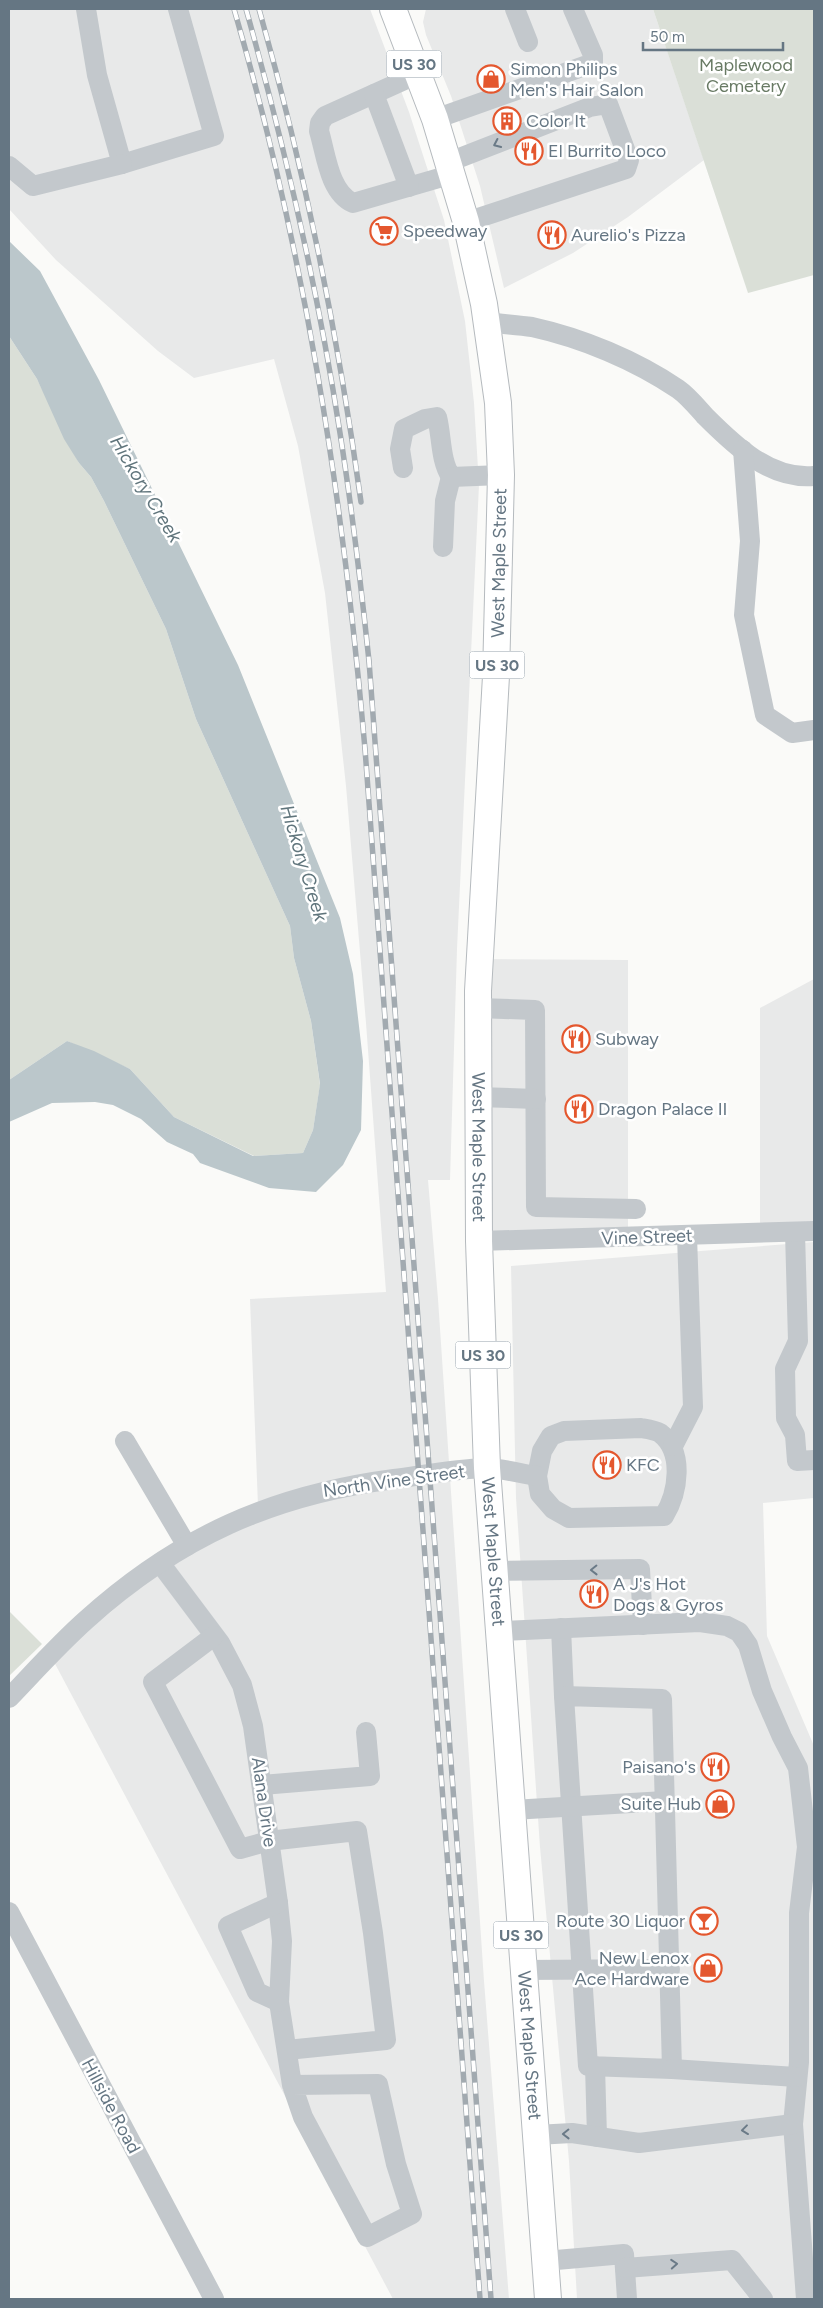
<svg xmlns="http://www.w3.org/2000/svg" width="823" height="2308" font-family="Figtree,sans-serif">
  <style>
    .built { fill: #e8e9e9 }
    .green { fill: #dadfd7 }
    .water { fill: #bbc7cb }
    .lines { fill: none; stroke-linecap: round; stroke-linejoin: round }
    .major-casing { stroke: #b5babe; stroke-width: 28 }
    .minor { stroke: #c3c8cc; stroke-width: 20 }
    .major { stroke: #fff; stroke-width: 26 }
    .rail-casing { stroke: #a2aab0; stroke-width: 5.5 }
    .rail { stroke: #fff; stroke-width: 4; stroke-dasharray: 11; stroke-linecap: butt }
    .oneway { stroke: #6a7a87 }
    .labels { text-anchor: middle; dominant-baseline: central; stroke-width: 5; stroke-linejoin: round; paint-order: stroke }
    .shield { fill: #fff; stroke: #939fa8; stroke-width: 1 }
    .shield-label { font-size: 16px; font-weight: bold; fill: #657683 }
    .park-label { font-size: 18px; fill: #687a64; stroke: #fff }
    .poi-label { font-size: 18px; fill: #657683; stroke: #fff; text-anchor: start }
    .street-label { font-size: 18px; fill: #657683; stroke: #fff }
    .water-label { font-size: 19px; font-style: italic; fill: #60757c; stroke: #fff }
  </style>
  <rect width="100%" height="100%" fill="#fafaf8"/>
  <g class="built">
    <polygon points="9,9 370,9 409,112 444,220 465,321 474,403 479,485 457,949 450,1180 428,1180 438,1299 484,1981 509,2299 393,2299 53,1660 167,1565 258,1506 250,1299 386,1292 366,1023 346,786 325,593 298,446 274,359 194,378 158,351 56,260 9,209"/>
    <polygon points="426,9 653,9 704,160 628,217 573,253 504,288 480,186 451,96 426,35 423,22"/>
    <polygon points="483,959 628,960 628,1234 483,1236"/>
    <polygon points="814,979 814,1227 760,1229 760,1008"/>
    <polygon points="814,1242 814,1498 763,1503 767,1636 814,1746 814,2299 577,2299 569,2161 540,1847 516,1498 511,1266"/>
  </g>
  <g class="green">
    <polygon points="653,9 814,9 814,275 748,293"/>
    <polygon points="9,336 37,379 79,463 91,477 104,501 166,629 196,719 290,926 294,958 311,1021 320,1085 313,1130 303,1153 254,1156 174,1117 130,1069 67,1041 9,1080"/>
    <polygon points="9,1611 42,1644 9,1676"/>
  </g>
  <polygon class="water" points="9,241 40,271 99,380 238,665 340,918 353,974 363,1061 361,1130 343,1165 316,1192 269,1188 200,1163 193,1154 167,1142 141,1119 113,1105 95,1102 52,1103 9,1122 9,1080 67,1041 94,1051 130,1069 174,1117 253,1156 303,1153 313,1130 320,1084 311,1021 294,958 290,926 196,719 166,629 104,501 91,477 79,463 64,439 37,379 9,336"/>
  <g class="lines">
    <g class="major-casing">
      <g id="major">
        <path id="s1" d="M393,9L435,119L466,222L484,304L498,403L501,475L496,676L478,991L479,1241L487,1468L548,2299"/>
      </g>
    </g>
    <g class="minor">
      <polyline points="86,9 97,75 122,164 214,136 178,9"/>
      <polyline points="515,9 528,42"/>
      <path d="M418,74L325,116L320,123L319,131C326,154 329,192 353,203L453,174"/>
      <polyline points="374,94 409,187"/>
      <polyline points="435,119 593,63 593,55 573,9"/>
      <polyline points="449,162 590,107 608,104 629,160 626,169 466,222"/>
      <polyline points="9,166 33,186 122,164"/>
      <path d="M486,322C501,324 517,325 532,327C582,338 635,360 678,389C688,396 697,407 705,416C735,446 770,480 814,476"/>
      <polyline points="743,450 750,541 744,615 765,715 792,733 814,730"/>
      <path d="M403,468L400,449L404,429L425,419L437,417C442,437 440,460 451,477L501,475"/>
      <polyline points="443,547 445,501 451,477"/>
      <polyline points="478,1008 535,1010 536,1207 636,1209"/>
      <polyline points="477,1097 536,1099"/>
      <polyline points="795,1232 798,1341 785,1369 786,1418 795,1435 797,1461 814,1460"/>
      <polyline points="479,1241 814,1231"/>
      <path d="M641,1428C647,1429 655,1430 660,1433C685,1452 678,1493 664,1516L569,1518L553,1509L540,1494L537,1476L542,1451L551,1436L564,1431Z"/>
      <polyline points="125,1441 187,1546"/>
      <polyline points="673,1446 693,1407 687,1236"/>
      <polyline points="160,1563 220,1643 242,1685 253,1726 278,1903 282,1941 279,2002 292,2085 303,2117 367,2237 412,2214 396,2164 378,2084 292,2085"/>
      <polyline points="495,1571 640,1569 643,1625"/>
      <polyline points="561,1628 564,1696"/>
      <polyline points="500,1631 700,1622 727,1626 739,1632 748,1645 762,1691 782,1737 798,1768 807,1847 799,1913 799,2062 793,2124 806,2299"/>
      <polyline points="214,1636 153,1682 240,1849 269,1841 357,1831 373,1933 386,2040 287,2050"/>
      <polygon points="564,1696 662,1699 672,2069 588,2066"/>
      <path d="M9,1698C34,1672 59,1644 86,1620C178,1537 272,1495 394,1479C424,1475 455,1469 485,1468C502,1468 521,1474 537,1476"/>
      <polyline points="262,1785 370,1776 366,1732"/>
      <polyline points="512,1810 665,1801"/>
      <polyline points="278,1903 228,1926 257,1992 279,2002"/>
      <polyline points="9,1912 214,2299"/>
      <polyline points="523,1970 670,1969"/>
      <polyline points="595,2066 597,2137"/>
      <polyline points="672,2069 796,2077"/>
      <polyline points="536,2135 572,2133 639,2143 793,2124"/>
      <polyline points="545,2261 624,2254 627,2299"/>
      <polyline points="625,2268 732,2260 763,2299"/>
    </g>
    <use href="#major" class="major"/>
    <g class="rail-casing">
      <g id="rail">
        <path d="M234,9C305,253 343,496 365,749L480,2299"/>
        <path d="M246,9C285,148 318,290 340,433C352,509 361,585 369,661L491,2299"/>
        <path d="M259,9C305,171 338,335 361,502"/>
      </g>
    </g>
    <use href="#rail" class="rail"/>
  </g>
  <defs><path id="oneway-chevron" d="M-2-3.5L2.5 0L-2 3.5" fill="none" stroke-width="1.6" stroke-linecap="round" stroke-linejoin="round" transform="scale(1.25)"/></defs>
  <g class="oneway">
    <use href="#oneway-chevron" transform="translate(497 144) rotate(155)"/>
    <use href="#oneway-chevron" transform="translate(594 1570) rotate(179)"/>
    <use href="#oneway-chevron" transform="translate(745 2130) rotate(173)"/>
    <use href="#oneway-chevron" transform="translate(566 2134) rotate(179)"/>
    <use href="#oneway-chevron" transform="translate(674 2264) rotate(-4)"/>
  </g>
  <defs>
    <g id="shop-ring" transform="scale(1.4375)"><circle r="9.5" fill="#fff" stroke="#e4572e" stroke-width="1.5"/><path d="M-5-2.5h2.3a2.7 3.5 0 0 1 5.4 0H5L5.5 6h-11ZM-1.5-2.5h3a1.5 2.3 0 0 0-3 0Z" fill="#e4572e"/></g>
    <g id="building-ring" transform="scale(1.4375)"><circle r="9.5" fill="#fff" stroke="#e4572e" stroke-width="1.5"/><path d="M-4-6H4V6H1V3H-1V6H-4ZM-2.5-4.3h1.7v1.8h-1.7ZM.8-4.3h1.7v1.8H.8ZM-2.5-1h1.7V.8h-1.7ZM.8-1h1.7V.8H.8Z" fill="#e4572e"/></g>
    <g id="restaurant-ring" transform="scale(1.4375)"><circle r="9.5" fill="#fff" stroke="#e4572e" stroke-width="1.5"/><path d="M-5-6h1v4h1v-4h1v4h1v-4h1v5L-1.5 .5V6h-2V.5L-5-1ZM5-6V6H3V1.5H1.5Q1.5-4 5-6Z" fill="#e4572e"/></g>
    <g id="supermarket-ring" transform="scale(1.4375)"><circle r="9.5" fill="#fff" stroke="#e4572e" stroke-width="1.5"/><path d="M-6-5.5h2.5l.6 2H6L4.5 2H-2.5L-4.4-4H-6ZM-1.5 3.2a1.3 1.3 0 1 0 .1 0ZM3 3.2a1.3 1.3 0 1 0 .1 0Z" fill="#e4572e"/></g>
    <g id="bar-ring" transform="scale(1.4375)"><circle r="9.5" fill="#fff" stroke="#e4572e" stroke-width="1.5"/><path d="M-6-5H6L.8 .8V4.5H3.5V6h-7V4.5H-.8V.8Z" fill="#e4572e"/></g>
  </defs>
  <g fill-rule="evenodd">
    <use href="#shop-ring" x="491" y="79"/>
    <use href="#building-ring" x="507" y="121"/>
    <use href="#restaurant-ring" x="529" y="151"/>
    <use href="#supermarket-ring" x="384" y="231"/>
    <use href="#restaurant-ring" x="552" y="235"/>
    <use href="#restaurant-ring" x="576" y="1039"/>
    <use href="#restaurant-ring" x="579" y="1109"/>
    <use href="#restaurant-ring" x="607" y="1465"/>
    <use href="#restaurant-ring" x="594" y="1594"/>
    <use href="#restaurant-ring" x="715" y="1767"/>
    <use href="#shop-ring" x="720" y="1804"/>
    <use href="#bar-ring" x="704" y="1921"/>
    <use href="#shop-ring" x="708" y="1968"/>
  </g>
  <g class="labels">
    <g class="shield">
      <rect x="386.5" y="50.5" width="55" height="27" rx="4"/>
      <rect x="469.5" y="651.5" width="55" height="27" rx="4"/>
      <rect x="455.5" y="1341.5" width="55" height="27" rx="4"/>
      <rect x="493.5" y="1921.5" width="55" height="27" rx="4"/>
    </g>
    <g class="shield-label">
      <text x="414" y="64">US 30</text>
      <text x="497" y="665">US 30</text>
      <text x="483" y="1355">US 30</text>
      <text x="521" y="1935">US 30</text>
    </g>
    <g class="park-label">
      <text x="746" y="65">Maplewood<tspan x="746" dy="21">Cemetery</tspan></text>
    </g>
    <g class="poi-label">
      <text x="510" y="69">Simon Philips<tspan x="510" dy="21">Men's Hair Salon</tspan></text>
      <text x="526" y="121">Color It</text>
      <text x="548" y="151">El Burrito Loco</text>
      <text x="403" y="231">Speedway</text>
      <text x="571" y="235">Aurelio's Pizza</text>
      <text x="595" y="1039">Subway</text>
      <text x="598" y="1109">Dragon Palace II</text>
      <text x="626" y="1465">KFC</text>
      <text x="613" y="1584">A J's Hot<tspan x="613" dy="21">Dogs &amp; Gyros</tspan></text>
      <text x="696" y="1767" text-anchor="end">Paisano's</text>
      <text x="701" y="1804" text-anchor="end">Suite Hub</text>
      <text x="685" y="1921" text-anchor="end">Route 30 Liquor</text>
      <text x="689" y="1958" text-anchor="end">New Lenox<tspan x="689" dy="21">Ace Hardware</tspan></text>
    </g>
    <g class="street-label">
      <text transform="translate(499 563) rotate(-89)">West Maple Street</text>
      <text stroke="none"><textPath href="#s1" startOffset="1154">West Maple Street</textPath></text>
      <text transform="translate(647 1237) rotate(-2)">Vine Street</text>
      <text transform="translate(394 1481) rotate(-8)">North Vine Street</text>
      <text stroke="none"><textPath href="#s1" startOffset="1559">West Maple Street</textPath></text>
      <text transform="translate(264 1802) rotate(82)">Alana Drive</text>
      <text stroke="none"><textPath href="#s1" startOffset="2054">West Maple Street</textPath></text>
      <text transform="translate(111 2106) rotate(62)">Hillside Road</text>
    </g>
    <g class="water-label">
      <text transform="translate(146 489) rotate(59)">Hickory Creek</text>
      <text transform="translate(304 863) rotate(73)">Hickory Creek</text>
    </g>
  </g>
  <rect width="823" height="2308" fill="none" stroke="#657683" stroke-width="20"/>
  <path d="M643 42v8h140v-8" fill="none" stroke="#657683" stroke-width="2.5"/>
  <text x="650" y="42" font-size="15" fill="#657683" stroke="#ffffff" stroke-width="4" paint-order="stroke">50 m</text>
</svg>
